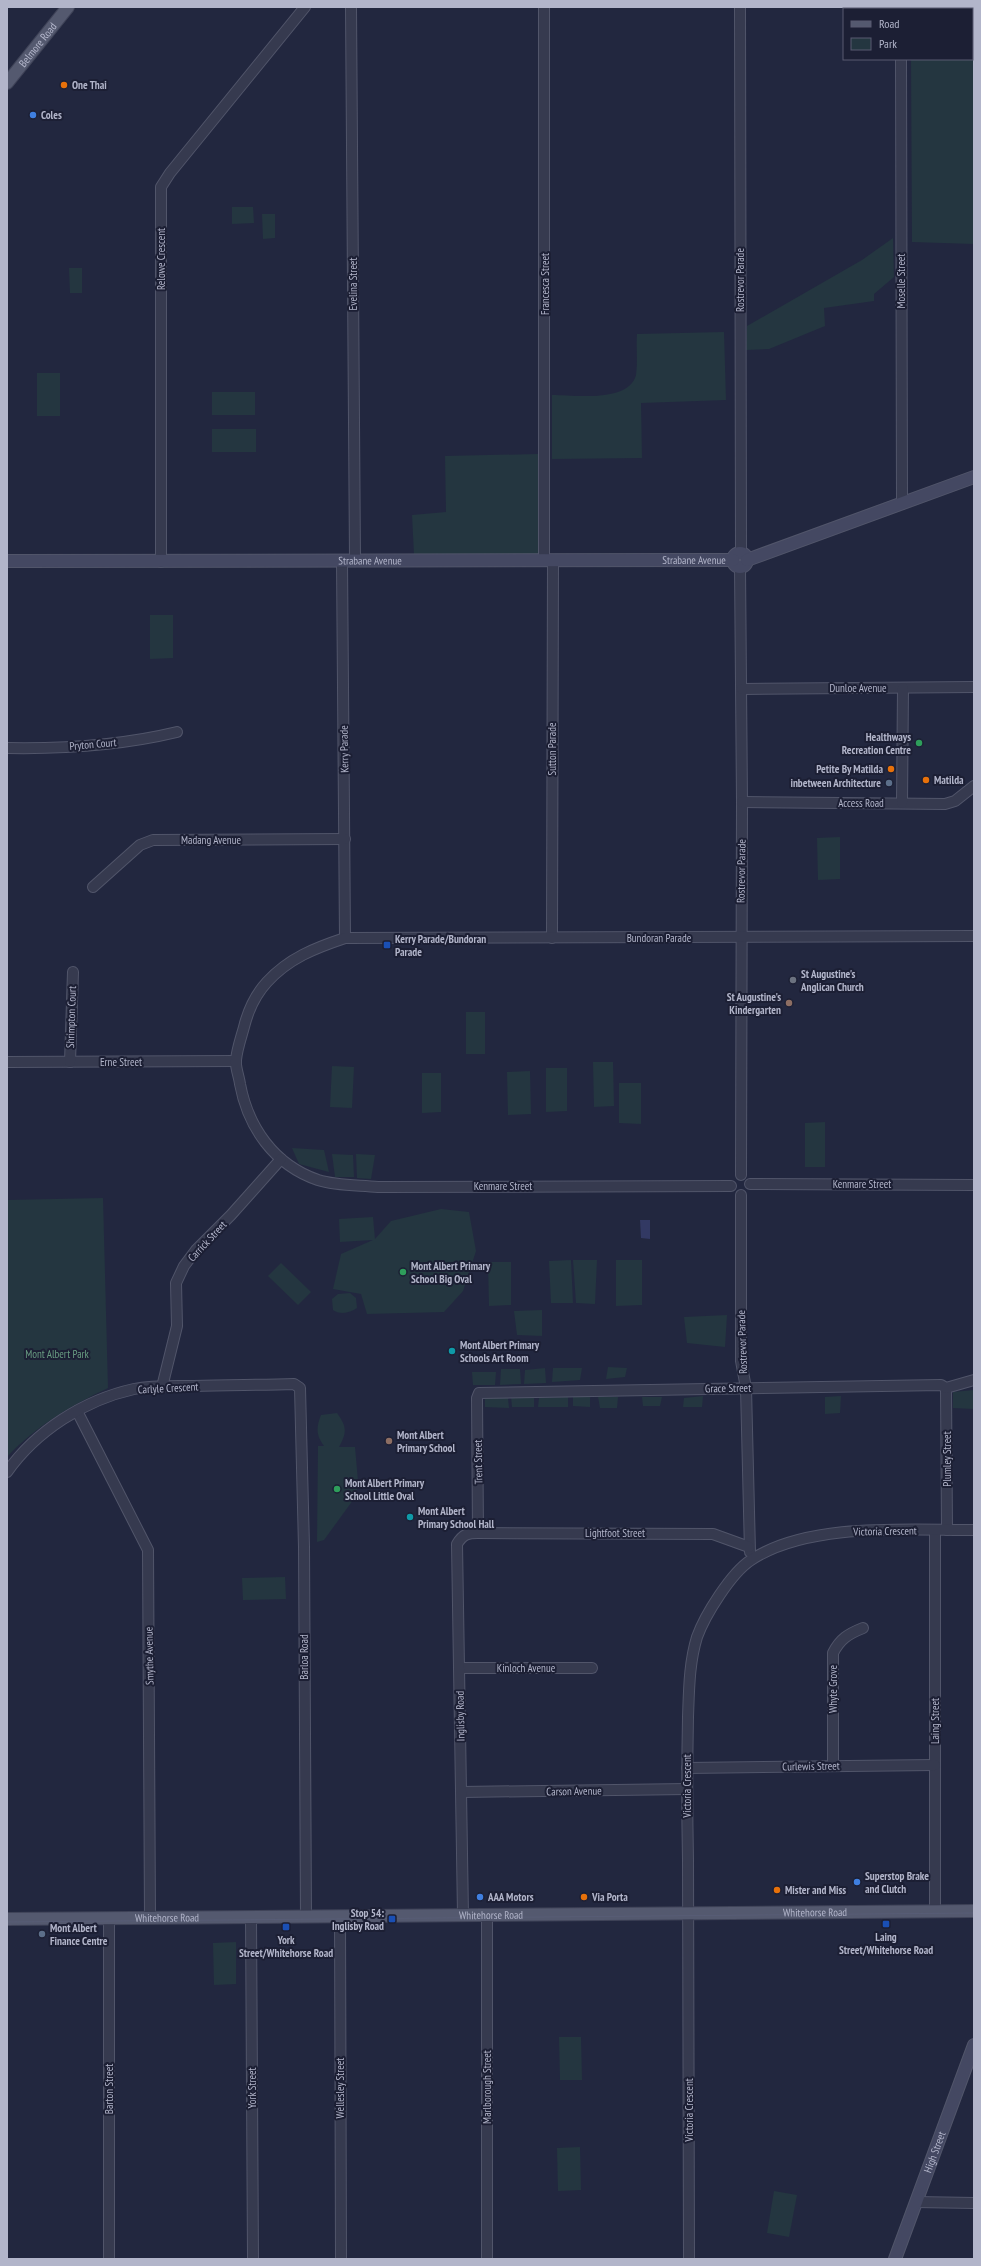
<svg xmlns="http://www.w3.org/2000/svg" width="981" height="2266" font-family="'PT Sans Narrow',sans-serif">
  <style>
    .green { fill: #243640 }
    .water { fill: #323963 }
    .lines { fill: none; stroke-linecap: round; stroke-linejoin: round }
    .street-casing { stroke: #51556a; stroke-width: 12 }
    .secondary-casing { stroke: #51556a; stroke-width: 14 }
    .primary-casing { stroke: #3f4358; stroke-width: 14 }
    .street { stroke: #363a4f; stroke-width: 10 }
    .secondary { stroke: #444862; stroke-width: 12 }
    .primary { stroke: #54596f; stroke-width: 12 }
    .tram { stroke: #585d76; stroke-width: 1 }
    .food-dot { fill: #e8710a; stroke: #1c1f34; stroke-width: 1.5 }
    .shop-dot { fill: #3f7fe0; stroke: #1c1f34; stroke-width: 1.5 }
    .leisure-dot { fill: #2e9e5b; stroke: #1c1f34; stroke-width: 1.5 }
    .service-dot { fill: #5c6f8a; stroke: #1c1f34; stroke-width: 1.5 }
    .transit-dot { fill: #1a4fb4; stroke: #1c1f34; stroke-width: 1.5 }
    .worship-dot { fill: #6b7280; stroke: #1c1f34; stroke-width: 1.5 }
    .education-dot { fill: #8d6e63; stroke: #1c1f34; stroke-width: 1.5 }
    .culture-dot { fill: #0f9aa8; stroke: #1c1f34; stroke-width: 1.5 }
    .labels { text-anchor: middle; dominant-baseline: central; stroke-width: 4; stroke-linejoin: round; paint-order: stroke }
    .street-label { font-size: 11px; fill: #b2b5ca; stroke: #1c1f34 }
    .poi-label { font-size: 11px; font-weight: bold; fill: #b2b5ca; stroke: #1c1f34; text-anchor: start }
    .park-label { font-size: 11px; fill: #689c82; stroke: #1c1f34 }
  </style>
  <rect width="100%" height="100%" fill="#22273f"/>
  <g class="green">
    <polygon points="972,28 974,28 974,244 912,242 911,59 972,59"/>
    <polygon points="232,207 253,207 254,223 232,224"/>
    <polygon points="262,214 275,214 275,238 263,239"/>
    <polygon points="893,238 894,277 874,294 874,301 824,308 825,326 769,349 746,350 747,326 862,260"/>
    <polygon points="69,268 82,268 82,293 70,293"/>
    <path d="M724,332L726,400L641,403L642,458L552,459V395C574,395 629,403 636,375C638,362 636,347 637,334Z"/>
    <rect x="37" y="373" width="23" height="43"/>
    <rect x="212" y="392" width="43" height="23"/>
    <rect x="212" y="429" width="44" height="23"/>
    <polygon points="538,454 538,554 414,555 412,515 446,512 445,456"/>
    <polygon points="150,615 173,615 173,658 150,659"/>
    <polygon points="840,837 840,879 818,880 817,838"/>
    <rect x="466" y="1012" width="19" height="42"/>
    <polygon points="593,1062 613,1062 614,1106 594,1107"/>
    <polygon points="332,1066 354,1067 352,1108 330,1107"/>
    <polygon points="546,1068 567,1068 567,1111 546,1112"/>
    <polygon points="530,1071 531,1114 508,1115 507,1072"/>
    <polygon points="422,1073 441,1073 441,1112 422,1113"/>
    <polygon points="619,1083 641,1083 641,1124 619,1123"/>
    <polygon points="825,1122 825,1167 805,1167 805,1123"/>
    <polygon points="292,1148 324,1150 329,1172 299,1164"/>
    <polygon points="332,1154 353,1155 354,1177 335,1177"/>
    <polygon points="356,1154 375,1155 371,1179 357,1178"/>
    <path d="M103,1198L108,1388C70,1406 36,1426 7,1457V1200Z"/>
    <polygon points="441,1209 469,1212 476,1251 463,1291 444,1312 367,1314 361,1294 333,1289 341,1254 373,1240 340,1242 339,1219 373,1217 375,1239 391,1221"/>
    <polygon points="571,1260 573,1303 551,1303 549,1261"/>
    <polygon points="573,1260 597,1260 595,1304 576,1303"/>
    <polygon points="616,1260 642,1260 642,1305 616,1306"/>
    <polygon points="488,1262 511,1262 511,1305 489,1306"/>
    <polygon points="281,1263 311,1292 298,1305 268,1276"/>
    <path d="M350,1293L356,1298L357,1308C350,1313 340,1315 333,1310L332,1299L338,1294Z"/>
    <polygon points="542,1310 542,1336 517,1335 514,1311"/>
    <polygon points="727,1315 725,1347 687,1343 684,1317"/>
    <polygon points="608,1367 627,1368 625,1377 606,1379"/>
    <polygon points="545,1368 546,1383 524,1384 525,1370"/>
    <polygon points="553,1368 582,1368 580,1380 552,1382"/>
    <polygon points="501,1369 520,1369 521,1384 500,1385"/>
    <polygon points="472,1372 496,1372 495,1385 473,1385"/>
    <polygon points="974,1390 974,1409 953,1408 953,1392"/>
    <polygon points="573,1395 590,1395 590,1407 573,1406"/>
    <polygon points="485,1396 508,1398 509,1408 485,1407"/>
    <polygon points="703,1396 702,1407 683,1407 684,1398"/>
    <polygon points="841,1396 840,1413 825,1414 825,1397"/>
    <polygon points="511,1397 534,1398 534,1407 512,1407"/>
    <polygon points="568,1397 568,1407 538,1407 539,1398"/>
    <polygon points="598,1397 618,1397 617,1408 600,1408"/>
    <polygon points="642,1397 662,1397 660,1406 643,1406"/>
    <path d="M337,1413C347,1427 347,1432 339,1447H355L358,1481L356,1496L324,1540L317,1542L318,1446H324C316,1435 316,1428 321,1415Z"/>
    <polygon points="285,1577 286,1599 243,1600 242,1578"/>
    <polygon points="236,1942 236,1984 214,1985 213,1943"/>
    <polygon points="559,2037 581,2037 582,2080 560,2080"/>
    <polygon points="580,2147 581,2190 558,2191 557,2148"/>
    <polygon points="774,2191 797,2195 789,2237 767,2233"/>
  </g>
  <polygon class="water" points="640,1220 650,1220 650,1239 641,1238"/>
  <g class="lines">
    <g class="street-casing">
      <g id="street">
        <polyline points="351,7 355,560"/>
        <polyline points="544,7 544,560"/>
        <polyline points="740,7 741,553"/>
        <polyline points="900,7 901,9"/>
        <polyline points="901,59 902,504"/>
        <polyline points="342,561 345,938"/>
        <polyline points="161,562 161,187 170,173 305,7"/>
        <polyline points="740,567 742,802 741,1175"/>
        <polyline points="742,689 974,687"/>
        <path d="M7,748C63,749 123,745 177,732"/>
        <polyline points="742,802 945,804 955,801 974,786"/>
        <polyline points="902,803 903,688"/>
        <polyline points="93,887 140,845 153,840 345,839"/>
        <polyline points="552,938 553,560"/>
        <polyline points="7,1062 236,1061"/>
        <polyline points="70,1062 73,972"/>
        <polyline points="750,1184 974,1185"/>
        <path d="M731,1186L378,1187C359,1185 337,1186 318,1180C274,1165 248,1127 240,1084C239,1076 235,1067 236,1060C237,1049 241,1038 244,1027C248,1011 255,995 267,982C289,958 315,948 345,938L974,936"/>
        <polyline points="741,1195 741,1361 746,1388 750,1552"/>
        <polyline points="162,1387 177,1326 176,1283 184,1266 196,1250 231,1215 281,1159"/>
        <polyline points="946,1388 947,1530"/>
        <polyline points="77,1411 148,1550 150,1918"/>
        <path d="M7,1472C36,1431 84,1400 134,1389C153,1385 175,1386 194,1386C228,1385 261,1385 294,1384L300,1388L304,1547L306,1917"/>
        <polyline points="935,1531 935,1911"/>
        <polyline points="478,1533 477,1398 479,1393 941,1385 946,1388 974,1380"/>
        <polyline points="460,1668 592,1668"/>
        <path d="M833,1766V1653C840,1639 848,1634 863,1628"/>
        <polyline points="687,1768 935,1765"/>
        <polyline points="462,1792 687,1789"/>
        <path d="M463,1915L457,1544C463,1534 468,1533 478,1533L713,1534L749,1547"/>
        <polyline points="340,1916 341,2259"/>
        <polyline points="251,1917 253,2259"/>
        <polyline points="109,1918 109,2259"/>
        <polyline points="916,2202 974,2203"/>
        <polyline points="487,2259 487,1915"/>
        <path d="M689,2259C689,2126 689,1993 688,1860C687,1812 687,1765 688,1717C689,1691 689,1663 697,1637C705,1615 731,1573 751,1560C808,1522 908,1530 974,1530"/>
      </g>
    </g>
    <g class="secondary-casing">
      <g id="secondary">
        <circle cx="740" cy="560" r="7"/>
        <polyline points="747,560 974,477"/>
        <path id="s1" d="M7,561L733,560"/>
        <path id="s2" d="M895,2259L974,2045"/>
      </g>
    </g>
    <g class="primary-casing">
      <g id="primary">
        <path id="s3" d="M7,83L68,7"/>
        <path id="s4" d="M7,1919L974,1911"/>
      </g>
    </g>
    <use href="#street" class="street"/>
    <use href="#secondary" class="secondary"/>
    <use href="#primary" class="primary"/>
    <polyline class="tram" points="7,1922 974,1913"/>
  </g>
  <g class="food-dot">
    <circle cx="64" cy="85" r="4"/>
    <circle cx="891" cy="769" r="4"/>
    <circle cx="926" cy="780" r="4"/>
    <circle cx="777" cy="1890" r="4"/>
    <circle cx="584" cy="1897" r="4"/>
  </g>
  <g class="shop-dot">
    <circle cx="33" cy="115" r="4"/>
    <circle cx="857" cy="1882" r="4"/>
    <circle cx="480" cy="1897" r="4"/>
  </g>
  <g class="leisure-dot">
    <circle cx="919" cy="743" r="4"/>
    <circle cx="403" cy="1272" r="4"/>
    <circle cx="337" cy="1489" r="4"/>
  </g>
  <g class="service-dot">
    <circle cx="889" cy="783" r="4"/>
    <circle cx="42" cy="1934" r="4"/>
  </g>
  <g class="transit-dot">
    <rect x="383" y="941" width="8" height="8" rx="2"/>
    <rect x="388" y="1915" width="8" height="8" rx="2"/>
    <rect x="882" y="1920" width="8" height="8" rx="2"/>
    <rect x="282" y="1923" width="8" height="8" rx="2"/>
  </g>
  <circle class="worship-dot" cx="793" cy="980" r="4"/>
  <g class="education-dot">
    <circle cx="789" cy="1003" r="4"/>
    <circle cx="389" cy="1441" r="4"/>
  </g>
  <g class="culture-dot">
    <circle cx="452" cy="1351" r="4"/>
    <circle cx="410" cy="1517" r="4"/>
  </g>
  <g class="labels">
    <g class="street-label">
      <text stroke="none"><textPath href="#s3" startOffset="49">Belmore Road</textPath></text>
      <text transform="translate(161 259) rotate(-90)">Relowe Crescent</text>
      <text transform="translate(740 280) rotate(-90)">Rostrevor Parade</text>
      <text transform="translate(901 281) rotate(-90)">Moselle Street</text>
      <text transform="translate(353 284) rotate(-90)">Evelina Street</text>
      <text transform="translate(545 284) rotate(-90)">Francesca Street</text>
      <text stroke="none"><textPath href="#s1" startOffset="687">Strabane Avenue</textPath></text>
      <text stroke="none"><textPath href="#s1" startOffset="363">Strabane Avenue</textPath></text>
      <text x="858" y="688">Dunloe Avenue</text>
      <text transform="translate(93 744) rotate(-5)">Pryton Court</text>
      <text transform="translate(344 749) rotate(-91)">Kerry Parade</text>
      <text transform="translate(552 749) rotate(-90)">Sutton Parade</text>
      <text x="861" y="803">Access Road</text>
      <text x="211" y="840">Madang Avenue</text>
      <text transform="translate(741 871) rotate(-89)">Rostrevor Parade</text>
      <text x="659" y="938">Bundoran Parade</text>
      <text transform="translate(71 1017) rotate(-88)">Shrimpton Court</text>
      <text x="121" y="1062">Erne Street</text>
      <text x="862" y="1184">Kenmare Street</text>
      <text x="503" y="1186">Kenmare Street</text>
      <text transform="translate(207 1241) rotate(-47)">Carrick Street</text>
      <text transform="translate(742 1342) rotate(-92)">Rostrevor Parade</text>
      <text transform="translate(168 1388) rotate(-3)">Carlyle Crescent</text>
      <text transform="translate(728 1388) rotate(-1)">Grace Street</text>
      <text transform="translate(947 1459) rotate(-90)">Plumley Street</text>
      <text transform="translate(478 1462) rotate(-91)">Trent Street</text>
      <text transform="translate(885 1531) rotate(-1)">Victoria Crescent</text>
      <text x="615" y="1533">Lightfoot Street</text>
      <text transform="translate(149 1656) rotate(-91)">Smythe Avenue</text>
      <text transform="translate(304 1657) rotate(-90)">Barloa Road</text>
      <text x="526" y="1668">Kinloch Avenue</text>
      <text transform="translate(833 1689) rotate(-90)">Whyte Grove</text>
      <text transform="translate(460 1716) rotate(-91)">Inglisby Road</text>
      <text transform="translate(935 1721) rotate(-90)">Laing Street</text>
      <text transform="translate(811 1766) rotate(-1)">Curlewis Street</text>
      <text transform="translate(687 1786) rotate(-90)">Victoria Crescent</text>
      <text transform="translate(574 1791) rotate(-1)">Carson Avenue</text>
      <text stroke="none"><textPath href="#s4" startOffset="808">Whitehorse Road</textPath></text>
      <text stroke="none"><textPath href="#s4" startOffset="484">Whitehorse Road</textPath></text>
      <text stroke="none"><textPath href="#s4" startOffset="160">Whitehorse Road</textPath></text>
      <text transform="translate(487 2087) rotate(-90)">Marlborough Street</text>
      <text transform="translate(252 2088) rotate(-90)">York Street</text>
      <text transform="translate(340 2088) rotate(-90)">Wellesley Street</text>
      <text transform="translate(109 2089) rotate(-90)">Barton Street</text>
      <text transform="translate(689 2110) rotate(-90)">Victoria Crescent</text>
      <text stroke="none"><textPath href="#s2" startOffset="114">High Street</textPath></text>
    </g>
    <g class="poi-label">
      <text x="72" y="85">One Thai</text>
      <text x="41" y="115">Coles</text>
      <text x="911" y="737" text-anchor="end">Healthways<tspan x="911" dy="13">Recreation Centre</tspan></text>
      <text x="883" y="769" text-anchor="end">Petite By Matilda</text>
      <text x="934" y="780">Matilda</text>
      <text x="881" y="783" text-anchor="end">inbetween Architecture</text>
      <text x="395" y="939">Kerry Parade/Bundoran<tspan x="395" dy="13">Parade</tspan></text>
      <text x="801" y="974">St Augustine's<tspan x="801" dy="13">Anglican Church</tspan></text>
      <text x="781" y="997" text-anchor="end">St Augustine's<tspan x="781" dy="13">Kindergarten</tspan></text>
      <text x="411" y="1266">Mont Albert Primary<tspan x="411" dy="13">School Big Oval</tspan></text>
      <text x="460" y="1345">Mont Albert Primary<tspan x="460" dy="13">Schools Art Room</tspan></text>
      <text x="397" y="1435">Mont Albert<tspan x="397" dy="13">Primary School</tspan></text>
      <text x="345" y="1483">Mont Albert Primary<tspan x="345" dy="13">School Little Oval</tspan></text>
      <text x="418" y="1511">Mont Albert<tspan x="418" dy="13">Primary School Hall</tspan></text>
      <text x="865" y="1876">Superstop Brake<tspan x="865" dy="13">and Clutch</tspan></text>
      <text x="785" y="1890">Mister and Miss</text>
      <text x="488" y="1897">AAA Motors</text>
      <text x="592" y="1897">Via Porta</text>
      <text x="384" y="1913" text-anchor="end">Stop 54:<tspan x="384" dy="13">Inglisby Road</tspan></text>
      <text x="50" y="1928">Mont Albert<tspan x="50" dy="13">Finance Centre</tspan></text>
      <text x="886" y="1937" text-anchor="middle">Laing<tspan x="886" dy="13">Street/Whitehorse Road</tspan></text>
      <text x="286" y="1940" text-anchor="middle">York<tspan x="286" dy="13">Street/Whitehorse Road</tspan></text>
    </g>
    <g class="park-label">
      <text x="57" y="1354">Mont Albert Park</text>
    </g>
  </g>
  <rect width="981" height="2266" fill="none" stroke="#b2b5ca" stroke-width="16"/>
  <rect x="843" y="8" width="130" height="52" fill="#1c1f34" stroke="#585b70"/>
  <rect x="851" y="21" width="20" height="6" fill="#54596f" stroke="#585b70"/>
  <text x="879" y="28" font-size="12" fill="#b2b5ca">Road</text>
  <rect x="851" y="38" width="20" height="12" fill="#243640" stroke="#585b70"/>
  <text x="879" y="48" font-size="12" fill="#b2b5ca">Park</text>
</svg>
